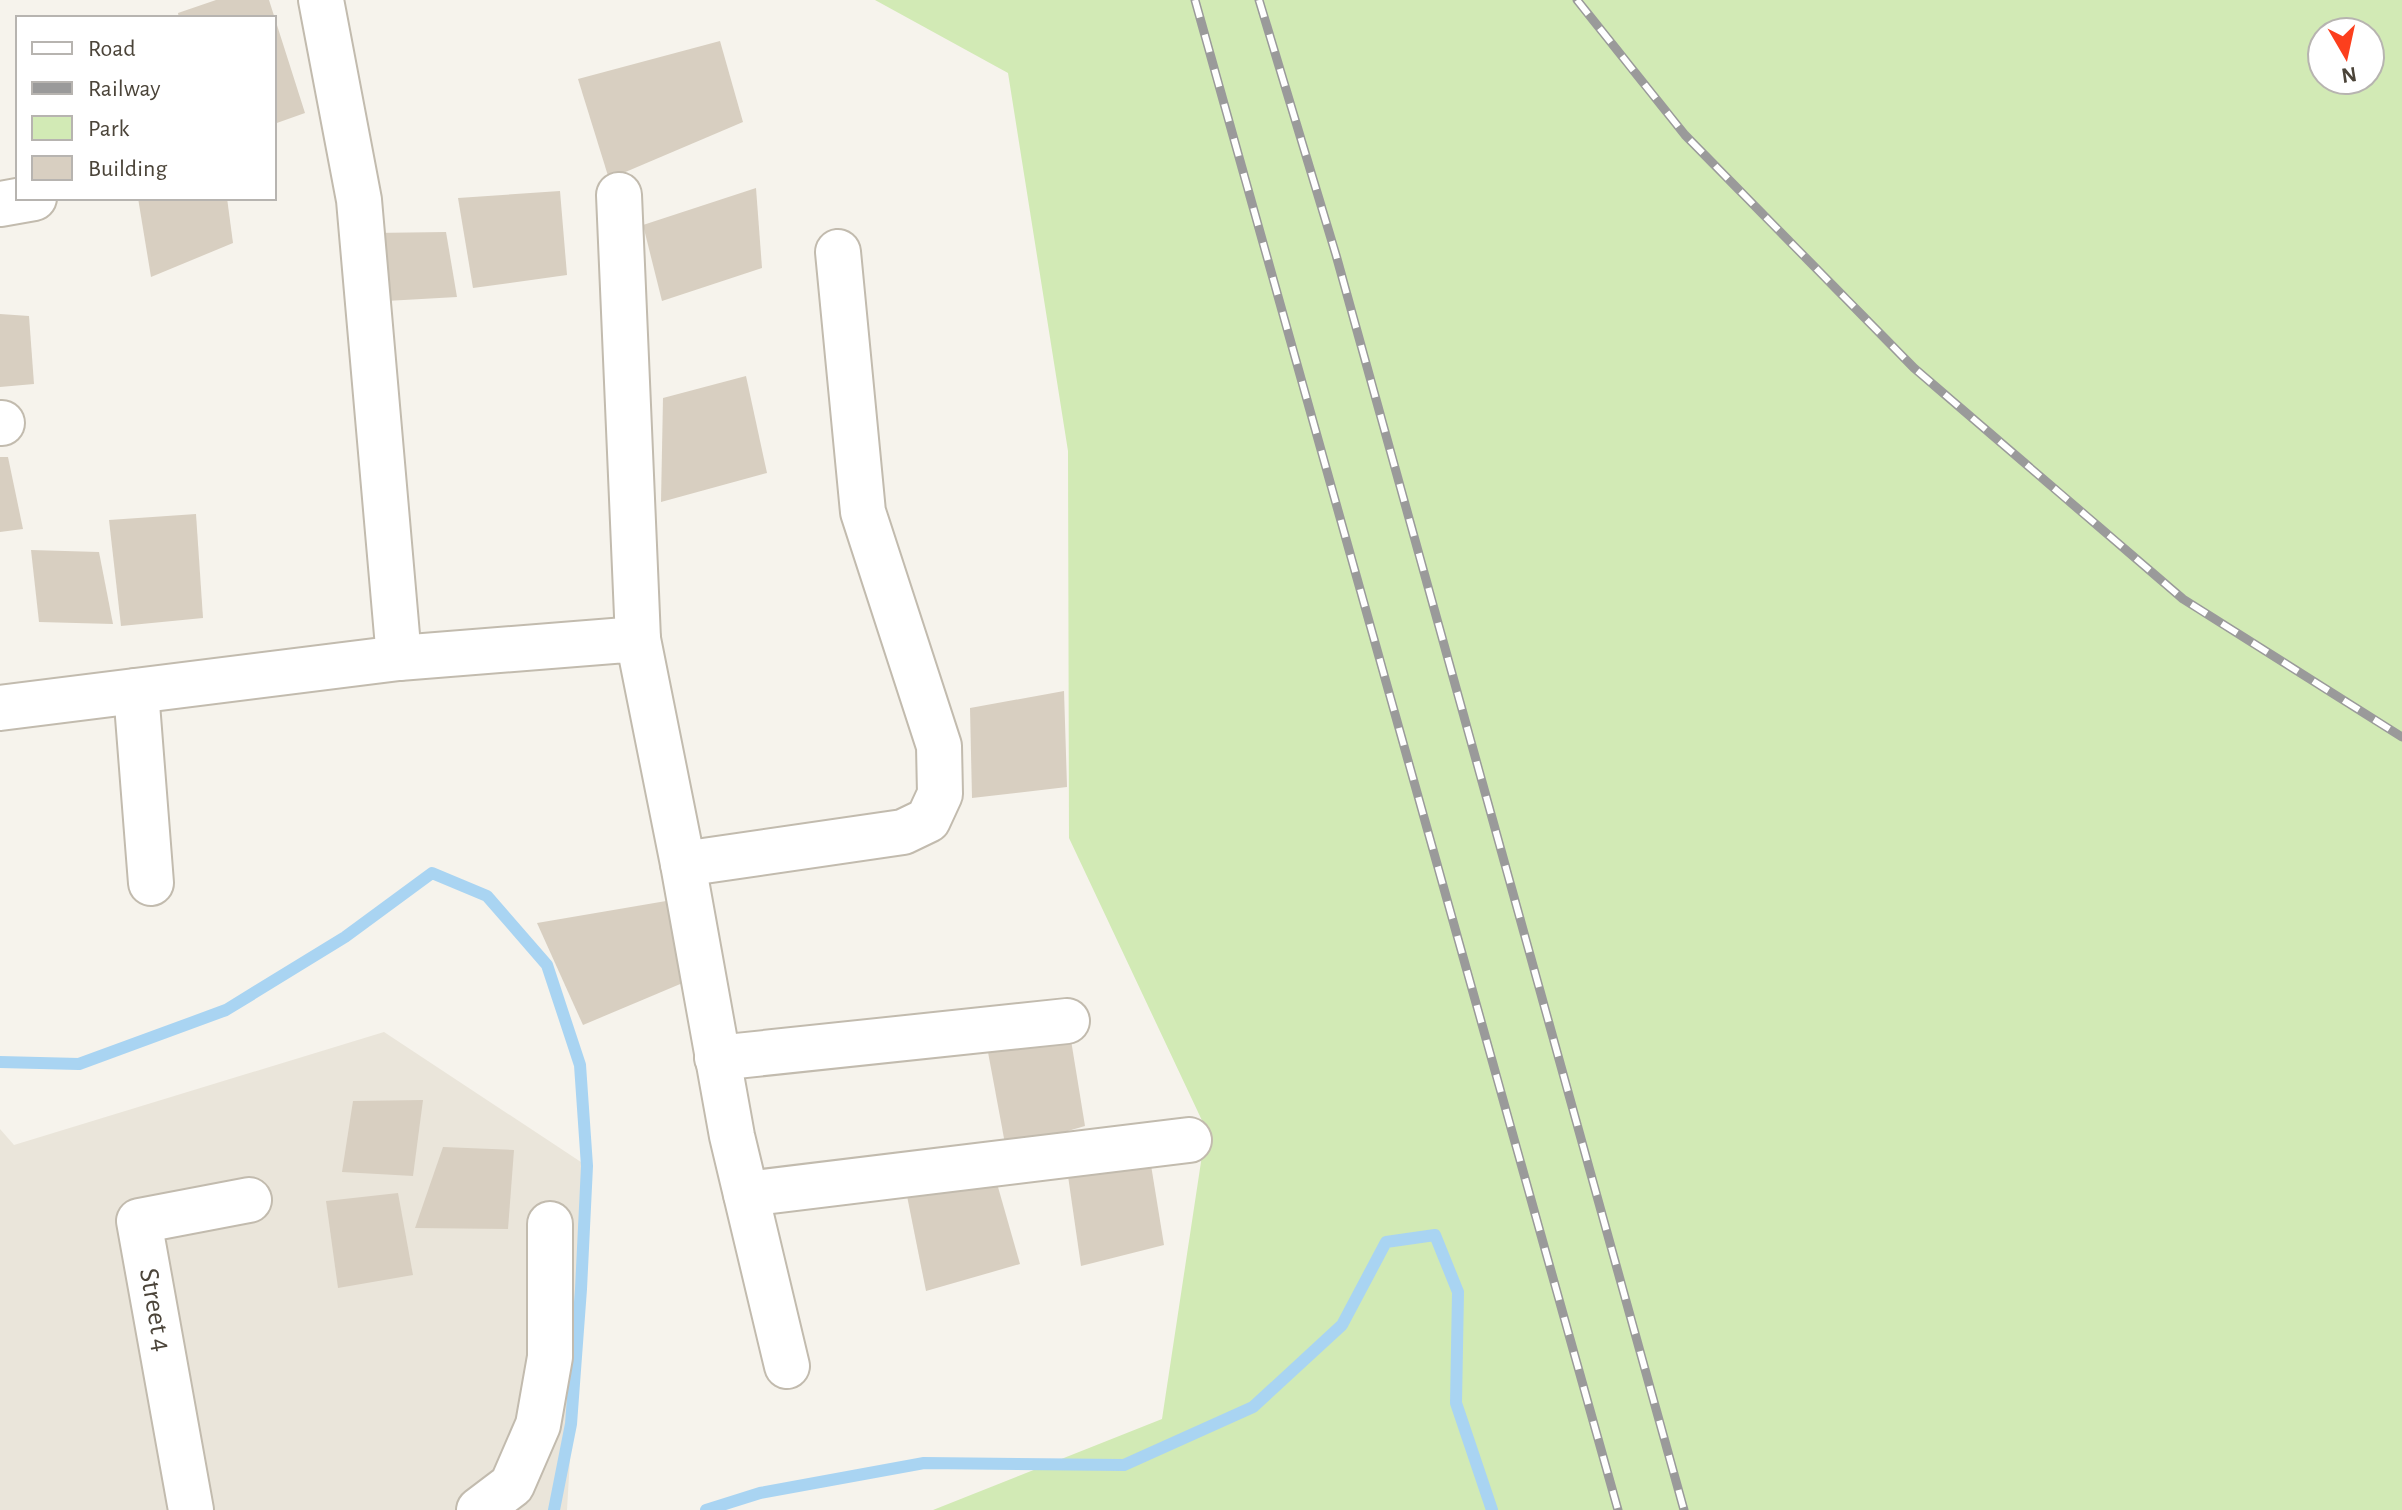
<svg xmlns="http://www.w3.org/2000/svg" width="2402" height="1510" font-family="'Alegreya Sans',sans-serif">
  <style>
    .residential { fill: #eae5da }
    .green { fill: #d2eab5; fill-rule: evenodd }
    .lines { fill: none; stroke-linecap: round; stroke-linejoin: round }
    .stream { stroke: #a9d4f2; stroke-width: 12 }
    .building { fill: #d8cfc1 }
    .street-casing { stroke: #c2bbae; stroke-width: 48 }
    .street { stroke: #fff; stroke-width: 44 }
    .rail-casing { stroke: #9a9a9a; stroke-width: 9 }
    .rail { stroke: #fff; stroke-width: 6; stroke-dasharray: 18; stroke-linecap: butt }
    .labels { text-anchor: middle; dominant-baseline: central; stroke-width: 7; stroke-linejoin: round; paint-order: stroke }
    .street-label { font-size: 28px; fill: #4b4439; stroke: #fff }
  </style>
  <rect width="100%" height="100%" fill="#f6f3ec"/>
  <polygon class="residential" points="384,1032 587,1166 567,1510 0,1510 0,1129 14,1145"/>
  <path class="green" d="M875,0H2402V1510H933L1162,1419L1206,1129L1069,838L1068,451L1008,73ZM2322,32H2370V80H2322Z"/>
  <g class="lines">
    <g class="stream">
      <polyline points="0,1062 79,1064 226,1010 345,937 432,873 487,896 547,965 580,1065 587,1166 581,1289 571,1424 554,1510"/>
      <polyline points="706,1510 760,1493 924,1463 1124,1465 1253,1407 1342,1325 1386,1242 1435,1235 1458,1292 1456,1403 1492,1510"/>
    </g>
  </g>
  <g class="building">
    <polygon points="216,0 269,0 305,113 274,124 274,18 179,18 178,13"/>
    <polygon points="720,41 743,122 609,179 578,79"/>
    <polygon points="756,188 762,268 662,301 643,225"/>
    <polygon points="560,191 567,275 473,288 458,198"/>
    <polygon points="138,198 227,198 233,243 151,277"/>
    <polygon points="446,232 457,297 386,301 372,233"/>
    <polygon points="0,314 29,316 34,384 0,387"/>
    <polygon points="746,376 767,473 661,502 663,398"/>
    <polygon points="0,457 8,457 23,529 0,532"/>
    <polygon points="196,514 203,618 121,626 109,520"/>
    <polygon points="31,550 99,552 113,624 39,622"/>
    <polygon points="1064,691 1067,787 972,798 970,708"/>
    <polygon points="672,900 685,982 583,1025 537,923"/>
    <polygon points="1070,1034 1085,1126 1006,1149 985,1036"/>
    <polygon points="423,1100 413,1176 342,1172 353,1101"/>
    <polygon points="443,1147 514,1150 508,1229 415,1228"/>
    <polygon points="1150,1159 1164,1245 1081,1266 1068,1176"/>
    <polygon points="903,1176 996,1180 1020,1264 926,1291"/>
    <polygon points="398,1193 413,1275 338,1288 326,1201"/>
  </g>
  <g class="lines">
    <g class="street-casing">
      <g id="street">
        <polyline points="321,0 359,200 399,658"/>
        <polyline points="619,195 638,639"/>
        <polyline points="0,204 34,198"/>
        <polyline points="0,423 2,423"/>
        <polyline points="136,691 151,883"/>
        <polyline points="0,708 399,658 638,639 683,864 732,1136 787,1366"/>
        <polyline points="683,864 903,832 928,820 940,794 939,746 863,512 838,252"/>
        <polyline points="717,1058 1067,1021"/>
        <polyline points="746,1194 1189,1140"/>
        <polyline points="191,1510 139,1221 249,1200"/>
        <polyline points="479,1510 512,1485 538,1425 550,1357 550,1224"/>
      </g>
    </g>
    <use href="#street" class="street"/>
    <g class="rail-casing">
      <g id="rail">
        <polyline points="1195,0 1618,1510"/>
        <polyline points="1259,0 1336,255 1684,1510"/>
        <polyline points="1577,0 1685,135 1914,368 2183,599 2402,737"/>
      </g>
    </g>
    <use href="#rail" class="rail"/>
  </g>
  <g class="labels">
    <g class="street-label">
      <text transform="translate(155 1310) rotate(80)">Street 4</text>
    </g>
  </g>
  <rect x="16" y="16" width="260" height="184" fill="#ffffff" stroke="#b7b4b0" stroke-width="2"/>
  <rect x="32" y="42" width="40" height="12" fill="#ffffff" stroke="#b7b4b0" stroke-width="2"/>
  <text x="88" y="56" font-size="24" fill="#4b4439">Road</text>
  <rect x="32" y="82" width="40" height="12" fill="#9a9a9a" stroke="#b7b4b0" stroke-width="2"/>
  <text x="88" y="96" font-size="24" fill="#4b4439">Railway</text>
  <rect x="32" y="116" width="40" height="24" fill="#d2eab5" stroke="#b7b4b0" stroke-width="2"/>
  <text x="88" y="136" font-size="24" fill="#4b4439">Park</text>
  <rect x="32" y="156" width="40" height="24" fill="#d8cfc1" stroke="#b7b4b0" stroke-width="2"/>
  <text x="88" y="176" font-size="24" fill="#4b4439">Building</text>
  <g transform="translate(2346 56) rotate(171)"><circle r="38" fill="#ffffff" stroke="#b7b4b0" stroke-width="2"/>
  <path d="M0-6L14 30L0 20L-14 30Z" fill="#fc3f1d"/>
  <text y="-12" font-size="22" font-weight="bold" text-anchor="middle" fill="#4b4439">N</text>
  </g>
</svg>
